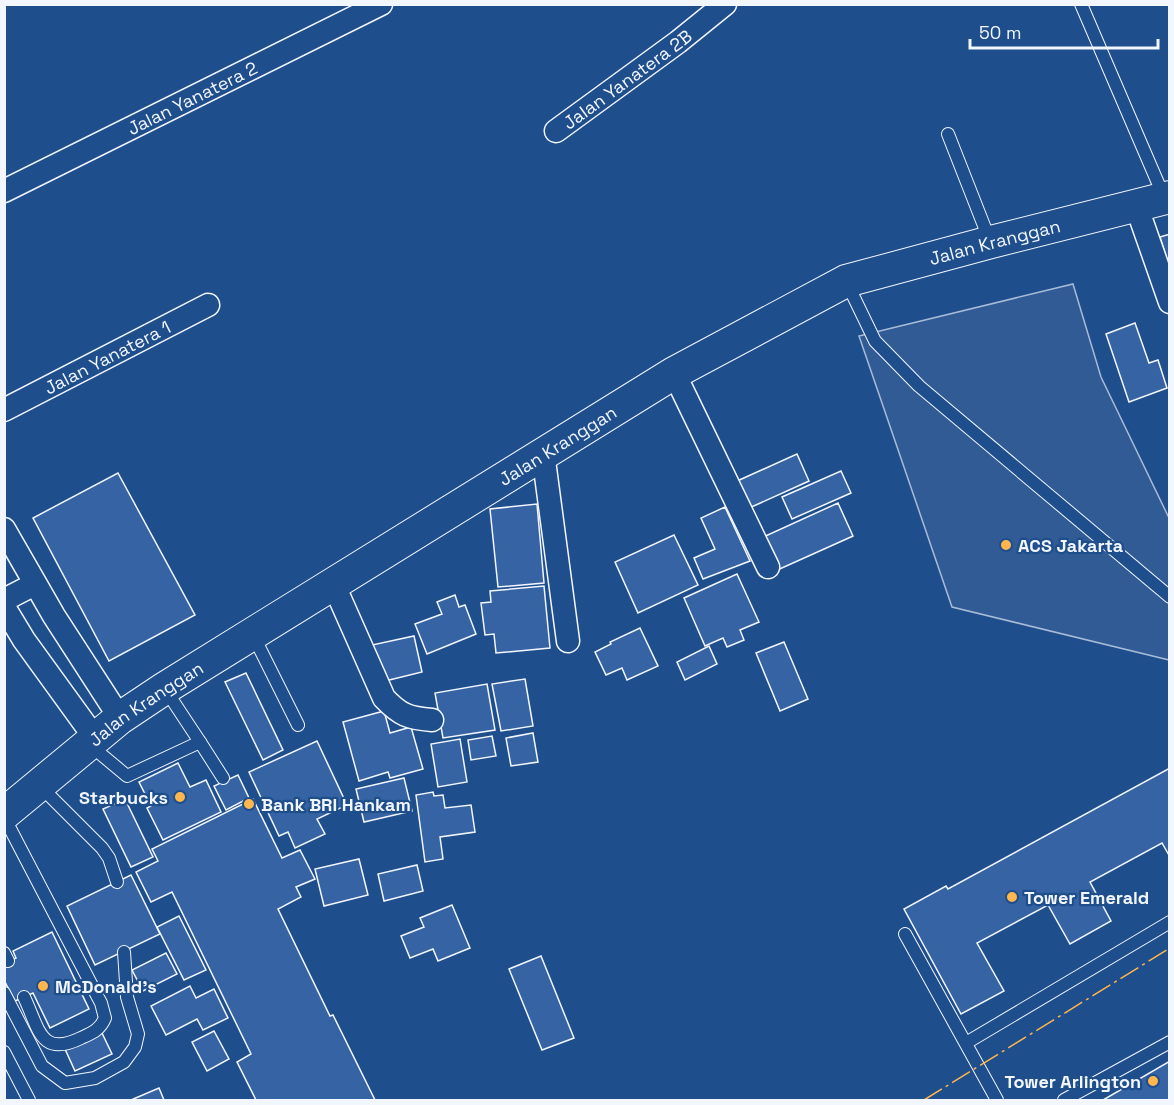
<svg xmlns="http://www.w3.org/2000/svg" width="1174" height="1105" font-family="'Space Grotesk',sans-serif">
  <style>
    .built { fill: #305b95; stroke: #a8bbd7; stroke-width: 1.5 }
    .building { fill: #3563a3; stroke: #f2f6ff; stroke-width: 1.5 }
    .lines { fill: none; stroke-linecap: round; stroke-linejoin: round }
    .lane-casing { stroke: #f2f6ff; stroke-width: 14 }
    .street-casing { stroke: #f2f6ff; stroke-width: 25 }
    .secondary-casing { stroke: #f2f6ff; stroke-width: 34 }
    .lane { stroke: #1f4e8c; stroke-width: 12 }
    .street { stroke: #1f4e8c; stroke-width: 22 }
    .secondary { stroke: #1f4e8c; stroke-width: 32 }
    .power { stroke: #ffb74d; stroke-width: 1.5; stroke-dasharray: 21 4.5 3 4.5; stroke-linecap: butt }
    .poi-dot { fill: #ffb74d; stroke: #1f4e8c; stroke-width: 2 }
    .labels { text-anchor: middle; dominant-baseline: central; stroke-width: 4.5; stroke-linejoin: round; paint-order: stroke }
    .street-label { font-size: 18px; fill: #f2f6ff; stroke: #1f4e8c }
    .poi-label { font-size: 18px; font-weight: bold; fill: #f2f6ff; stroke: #1f4e8c; text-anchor: start }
  </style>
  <rect width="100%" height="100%" fill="#1f4e8c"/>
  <polygon class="built" points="1073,284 1101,377 1169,518 1169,660 952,607 859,336"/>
  <g class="building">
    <polygon points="1170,234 1170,269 1160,237"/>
    <polygon points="1135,323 1149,363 1158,360 1167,388 1129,402 1106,334"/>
    <polygon points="797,454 809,481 747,509 735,482"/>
    <polygon points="841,471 851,493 792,519 782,497"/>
    <polygon points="118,473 195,615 109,661 33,518"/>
    <polygon points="838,503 853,536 773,572 759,539"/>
    <polygon points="537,504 544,583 498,587 490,509"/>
    <polygon points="725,507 750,561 703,579 694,558 715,549 701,518"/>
    <polygon points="674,535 698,585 638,613 615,562"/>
    <polygon points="737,574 759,622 740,630 744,640 727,647 723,638 705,646 684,598"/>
    <polygon points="544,586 550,648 496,653 494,634 485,635 481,603 491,602 490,591"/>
    <polygon points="455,595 459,607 465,605 476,634 427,654 415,624 442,614 437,602"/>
    <polygon points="640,628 658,666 627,680 622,668 606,675 595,652 611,644 610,642"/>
    <polygon points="414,636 422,672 381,682 372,645"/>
    <polygon points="784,642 808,699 780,711 756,653"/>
    <polygon points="709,646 717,664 685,680 677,662"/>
    <polygon points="246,673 283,750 263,760 225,682"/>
    <polygon points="525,679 533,726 501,731 492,684"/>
    <polygon points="487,684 495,730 443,738 435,693"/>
    <polygon points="384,711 390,733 411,727 423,769 390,778 388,772 359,781 343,722"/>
    <polygon points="533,733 538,762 511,766 506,738"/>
    <polygon points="492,736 496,756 471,760 468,740"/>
    <polygon points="460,739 467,782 438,787 431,744"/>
    <polygon points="317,741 347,805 317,819 325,834 295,848 288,832 279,836 249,772"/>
    <polygon points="178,763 190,787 206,780 221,812 163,840 147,808 151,806 139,782"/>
    <polygon points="1170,768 1170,857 1162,843 1090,882 1111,921 1070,944 1048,905 977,943 1004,991 961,1014 904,909 946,886 948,889"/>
    <polygon points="238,775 249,798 226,810 214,786"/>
    <polygon points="404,778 412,811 364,822 356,789"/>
    <polygon points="433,792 434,796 443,795 445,808 471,805 475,832 440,837 443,859 425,862 416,795"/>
    <polygon points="125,799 153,857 131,867 103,809"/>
    <polygon points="253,799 282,858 300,850 315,879 296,887 301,897 278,909 330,1016 333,1015 375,1100 256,1100 237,1062 251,1054 172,892 151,902 136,872 158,861 152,849"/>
    <polygon points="359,859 368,895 324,906 315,869"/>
    <polygon points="417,865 423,891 384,901 378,874"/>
    <polygon points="131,875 160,934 95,965 67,906"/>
    <polygon points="452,905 470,948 438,961 433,949 410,958 401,936 424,927 420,918"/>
    <polygon points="179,916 206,970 184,980 157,927"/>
    <polygon points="52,932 89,1009 50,1028 33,993 15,1001 4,980 4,963 16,958 13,951"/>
    <polygon points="166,953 177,974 143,991 132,970"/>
    <polygon points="541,956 574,1038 542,1050 509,969"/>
    <polygon points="190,986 196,998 214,989 228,1018 203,1030 197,1019 166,1035 151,1006"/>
    <polygon points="101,1031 112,1054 75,1071 65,1049"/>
    <polygon points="214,1031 229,1059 207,1071 192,1042"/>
    <polygon points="1170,1061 1170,1100 1103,1100"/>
    <polygon points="159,1088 164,1100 131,1100"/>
  </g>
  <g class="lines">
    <g class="lane-casing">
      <g id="lane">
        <polyline points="1081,4 1164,197"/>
        <polyline points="948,134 990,241"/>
        <polyline points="846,281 875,341 919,386 1170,597"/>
        <polyline points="253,635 298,725"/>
        <polyline points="200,742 223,778"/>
        <polyline points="90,745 127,776 200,742 165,689"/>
        <polyline points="40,786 102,848 109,858 117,882"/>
        <path d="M4,817L101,1003L105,1018C100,1030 92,1033 81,1038C40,1058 39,1028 24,997"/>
        <polyline points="905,934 997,1100"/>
        <polyline points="4,953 8,961"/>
        <polyline points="4,993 42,1066 65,1083 95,1078 124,1062 135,1047 138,1034 127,997 124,952"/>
        <polyline points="966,1043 1170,922"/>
        <polyline points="4,1052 29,1100"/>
        <polyline points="1064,1100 1170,1042"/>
      </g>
    </g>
    <g class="street-casing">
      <g id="street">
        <path id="s1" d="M556,131L678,42L725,4"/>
        <path id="s2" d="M4,191L381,4"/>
        <polyline points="1136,205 1170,302"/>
        <polyline points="674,373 768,567"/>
        <path id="s3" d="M4,410L208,305"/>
        <polyline points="543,453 568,641"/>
        <polyline points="4,529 54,616 120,718"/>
        <path d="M333,583L384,698C400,715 408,718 432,720"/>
        <polyline points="4,600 35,584"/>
        <polyline points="4,607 24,640 95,738"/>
      </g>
    </g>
    <g class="secondary-casing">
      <g id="secondary">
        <path id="s4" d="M4,814L120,718L165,688L674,373L846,281L991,242L1170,197"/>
      </g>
    </g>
    <use href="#lane" class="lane"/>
    <use href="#street" class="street"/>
    <use href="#secondary" class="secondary"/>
    <polyline class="power" points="924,1100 1170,948"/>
  </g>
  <g class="poi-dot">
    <circle cx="1006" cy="545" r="6"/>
    <circle cx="180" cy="797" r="6"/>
    <circle cx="249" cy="804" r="6"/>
    <circle cx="1012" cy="897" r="6"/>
    <circle cx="43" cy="986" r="6"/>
    <circle cx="1153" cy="1081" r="6"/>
  </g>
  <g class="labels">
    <g class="street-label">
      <text stroke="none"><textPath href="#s1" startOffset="88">Jalan Yanatera 2B</textPath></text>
      <text stroke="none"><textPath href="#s2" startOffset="210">Jalan Yanatera 2</textPath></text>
      <text stroke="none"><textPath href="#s4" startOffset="1152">Jalan Kranggan</textPath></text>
      <text stroke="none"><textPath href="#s3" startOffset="116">Jalan Yanatera 1</textPath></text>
      <text stroke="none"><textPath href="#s4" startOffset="666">Jalan Kranggan</textPath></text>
      <text stroke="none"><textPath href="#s4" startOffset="180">Jalan Kranggan</textPath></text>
    </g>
    <g class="poi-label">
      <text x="1018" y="545">ACS Jakarta</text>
      <text x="168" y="797" text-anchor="end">Starbucks</text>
      <text x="261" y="804">Bank BRI Hankam</text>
      <text x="1024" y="897">Tower Emerald</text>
      <text x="55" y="986">McDonald's</text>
      <text x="1141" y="1081" text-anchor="end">Tower Arlington</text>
    </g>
  </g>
  <rect width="1174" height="1105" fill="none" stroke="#f2f6ff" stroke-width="12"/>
  <path d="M970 39v9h188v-9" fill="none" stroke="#f2f6ff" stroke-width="3"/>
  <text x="979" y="39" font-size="18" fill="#f2f6ff" stroke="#1f4e8c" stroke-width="4.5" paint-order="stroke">50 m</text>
</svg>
